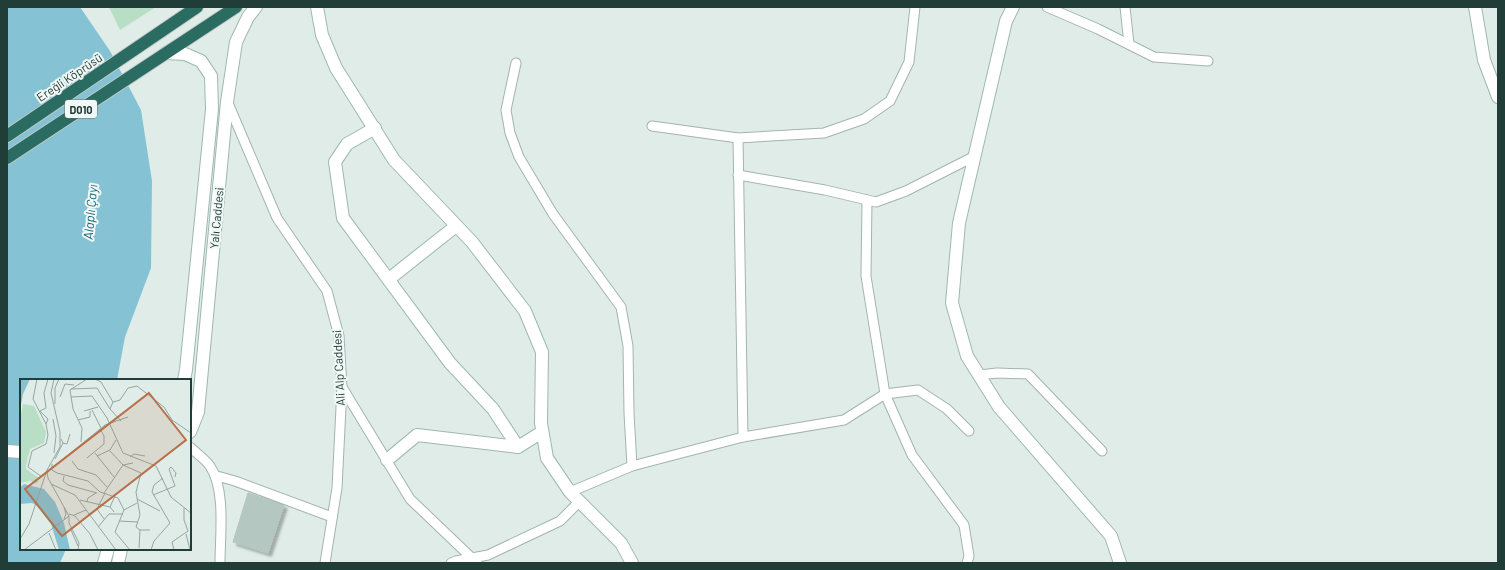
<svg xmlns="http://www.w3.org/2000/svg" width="1505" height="570" font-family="Barlow,sans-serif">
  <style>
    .green { fill: #b8dfc5 }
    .water { fill: #85c3d4 }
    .building { fill: #b5c7c1; stroke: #b2c6bf; filter: url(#shadow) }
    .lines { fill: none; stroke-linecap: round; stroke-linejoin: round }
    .street-casing { stroke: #a3b4af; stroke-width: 11 }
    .secondary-casing { stroke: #9eb8b1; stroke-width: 14 }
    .highway-casing { stroke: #c1c9c7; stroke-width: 14 }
    .street { stroke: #fff; stroke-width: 9 }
    .secondary { stroke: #fff; stroke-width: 12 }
    .highway { stroke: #2a6b62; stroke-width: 12 }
    .labels { text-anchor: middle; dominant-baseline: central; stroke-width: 4; stroke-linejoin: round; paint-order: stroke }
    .shield { fill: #f1f8f5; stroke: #5f7570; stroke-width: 1 }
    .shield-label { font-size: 11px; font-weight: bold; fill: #203d37 }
    .street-label { font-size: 12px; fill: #203d37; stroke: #f1f8f5 }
    .water-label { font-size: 13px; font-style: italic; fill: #17657c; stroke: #f1f8f5 }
    .inset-road { fill: none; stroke: #93a6a1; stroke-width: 1 }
    .view { fill: #b87049; fill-opacity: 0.15; stroke: #b87049; stroke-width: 2 }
    .inset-edge { fill: none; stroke: #203d37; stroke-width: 2 }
  </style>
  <defs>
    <filter id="shadow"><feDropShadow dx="3.5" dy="3.5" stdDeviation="1" flood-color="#0004"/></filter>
  </defs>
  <rect width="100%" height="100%" fill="#e0ece8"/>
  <polygon class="green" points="109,7 156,7 120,30"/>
  <polygon class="water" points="7,7 80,7 110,51 141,110 152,181 151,268 125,337 117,380 21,380 21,549 66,549 60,563 7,563"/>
  <polygon class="building" points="248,493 284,505 268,553 233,542"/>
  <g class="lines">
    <g class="street-casing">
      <g id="street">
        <polyline points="1047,7 1098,29 1154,57 1208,61"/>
        <polyline points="1125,7 1129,44"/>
        <polyline points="516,63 506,110 510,133 519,157 553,214 621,307 628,346 629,413 632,466"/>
        <polyline points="228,103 277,218 327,291 339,336 342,387 337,488 325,563"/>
        <polyline points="652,126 738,138 824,133 864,119 890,101 909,62 915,7"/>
        <polyline points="738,138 743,437"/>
        <polyline points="738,175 825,190 876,202 906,191 975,156"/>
        <polyline points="867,200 866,276 885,394 912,455 964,525 969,556 967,563"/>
        <polyline points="979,375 997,373 1028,374 1102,451"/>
        <polyline points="342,387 410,499 477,563"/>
        <path d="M190,447C196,453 205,459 210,466C226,490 220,535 220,563"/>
        <polyline points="217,481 217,476 235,481 332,517"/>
        <polyline points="570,492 632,466 743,437 844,420 885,394 918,390 947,409 969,431"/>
        <polyline points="451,563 456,561 488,555 560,521 579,502"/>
      </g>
    </g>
    <g class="secondary-casing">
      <g id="secondary">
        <polyline points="317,7 322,35 336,68 394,160 472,242 525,311 542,352 541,423 547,458 570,492 621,543 632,563"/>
        <polyline points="1013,7 1006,21 959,223 952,303 967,356 999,407 1111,536 1120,563"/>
        <polyline points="1475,7 1484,60 1498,97"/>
        <polyline points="166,53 185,54 201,61 211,76 212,109 186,370 184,380"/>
        <polyline points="375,128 347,144 335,162 343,218 450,363 493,409 518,447"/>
        <polyline points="389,279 456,226"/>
        <polyline points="190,432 198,412 227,102 236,42 248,17 256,7"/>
        <polyline points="7,451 21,452"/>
        <polyline points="387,460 417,435 518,447 542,432"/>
        <polyline points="104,563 108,549"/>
        <polyline points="118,563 121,549"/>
      </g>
    </g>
    <g class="highway-casing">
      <g id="highway">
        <polyline points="7,136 197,7"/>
        <polyline points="7,158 236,7"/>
      </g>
    </g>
    <use href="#street" class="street"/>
    <use href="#secondary" class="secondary"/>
    <use href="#highway" class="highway"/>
  </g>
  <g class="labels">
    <rect class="shield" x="65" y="100" width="32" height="18" rx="3"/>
    <g class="shield-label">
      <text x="81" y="109">D010</text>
    </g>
    <g class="street-label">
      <text transform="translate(69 77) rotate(-34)">Ereğli Köprüsü</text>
      <text transform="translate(216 218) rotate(-85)">Yalı Caddesi</text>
      <text transform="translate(338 368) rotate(-93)">Ali Alp Caddesi</text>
    </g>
    <g class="water-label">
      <text transform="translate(90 212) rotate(-85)">Alaplı Çayı</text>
    </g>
  </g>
  <g transform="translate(20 379)">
    <rect width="171" height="171" fill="#e0ece8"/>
    <path d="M3,25L14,27L26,53L24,64L10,70L6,86V90L19,99L17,105L11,102L0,104V41Z" fill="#b8dfc5"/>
    <path d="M0,0H10L3,15L0,31ZM4,105L24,110L35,123L44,144L50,171H39L31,145L17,127L12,124L0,125V108Z" fill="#85c3d4"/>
    <path class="inset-road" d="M17,0L13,20L26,45L28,56L26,65L12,72L8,88L22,98M75,0L81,3L93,23L100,21L108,9L117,7L144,28L152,41L171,54M51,10L77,9L90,30M40,18L45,5L54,6M51,18L72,17L87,39L103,74L136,87L151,118L171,134M93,23L90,30L101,42M35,25V9L39,0M72,31L81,49M64,32L78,28M33,40L36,57L34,74M58,41L70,38V32M26,45L28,40L20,32L26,29L24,14L28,0M41,60L43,64L47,65L50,55M61,63L62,49L53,30L50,11L67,0M89,71L103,86L121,94L116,113L120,136L116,148L120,151H130M75,74L94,98M77,77L90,71L96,61M110,78L114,75L125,77M67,79L84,65V57L80,50M35,80L43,64M52,82L58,90L76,96L87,108M32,85V91L37,94L68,102L80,113L98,119L104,131L95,153L110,171M32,89L85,46L108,38M44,97L43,102L48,106L77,114M31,105L55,116L96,171M84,114L103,86L113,84M133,116L155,107L149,90L151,88L156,94L155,98M117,120L140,132M60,121L90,128M67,123L68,119L76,114M44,128L46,135L44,140M77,130L84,140M104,131L117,124M94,133L90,128L95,117M49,135L55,137L70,155L78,171M54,136L66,131M68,136L77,130L85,114M49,137V144L59,164L58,171M99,142L117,143M78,148L89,135H103M51,151L58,167M29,154L36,171M166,155L170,171M0,160L9,145L27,91L40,68V53L31,14L34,0M119,169L120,151M4,171L49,137L28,99L27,93M131,171L134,162L150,144L132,113L134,106L143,99M154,171L152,163L168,152L164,141V129"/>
    <path class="view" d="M129,14L166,61L42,157L5,110Z"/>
    <rect width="171" height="171" class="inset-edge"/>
  </g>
  <rect width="1505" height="570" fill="none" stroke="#203d37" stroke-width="16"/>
</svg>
